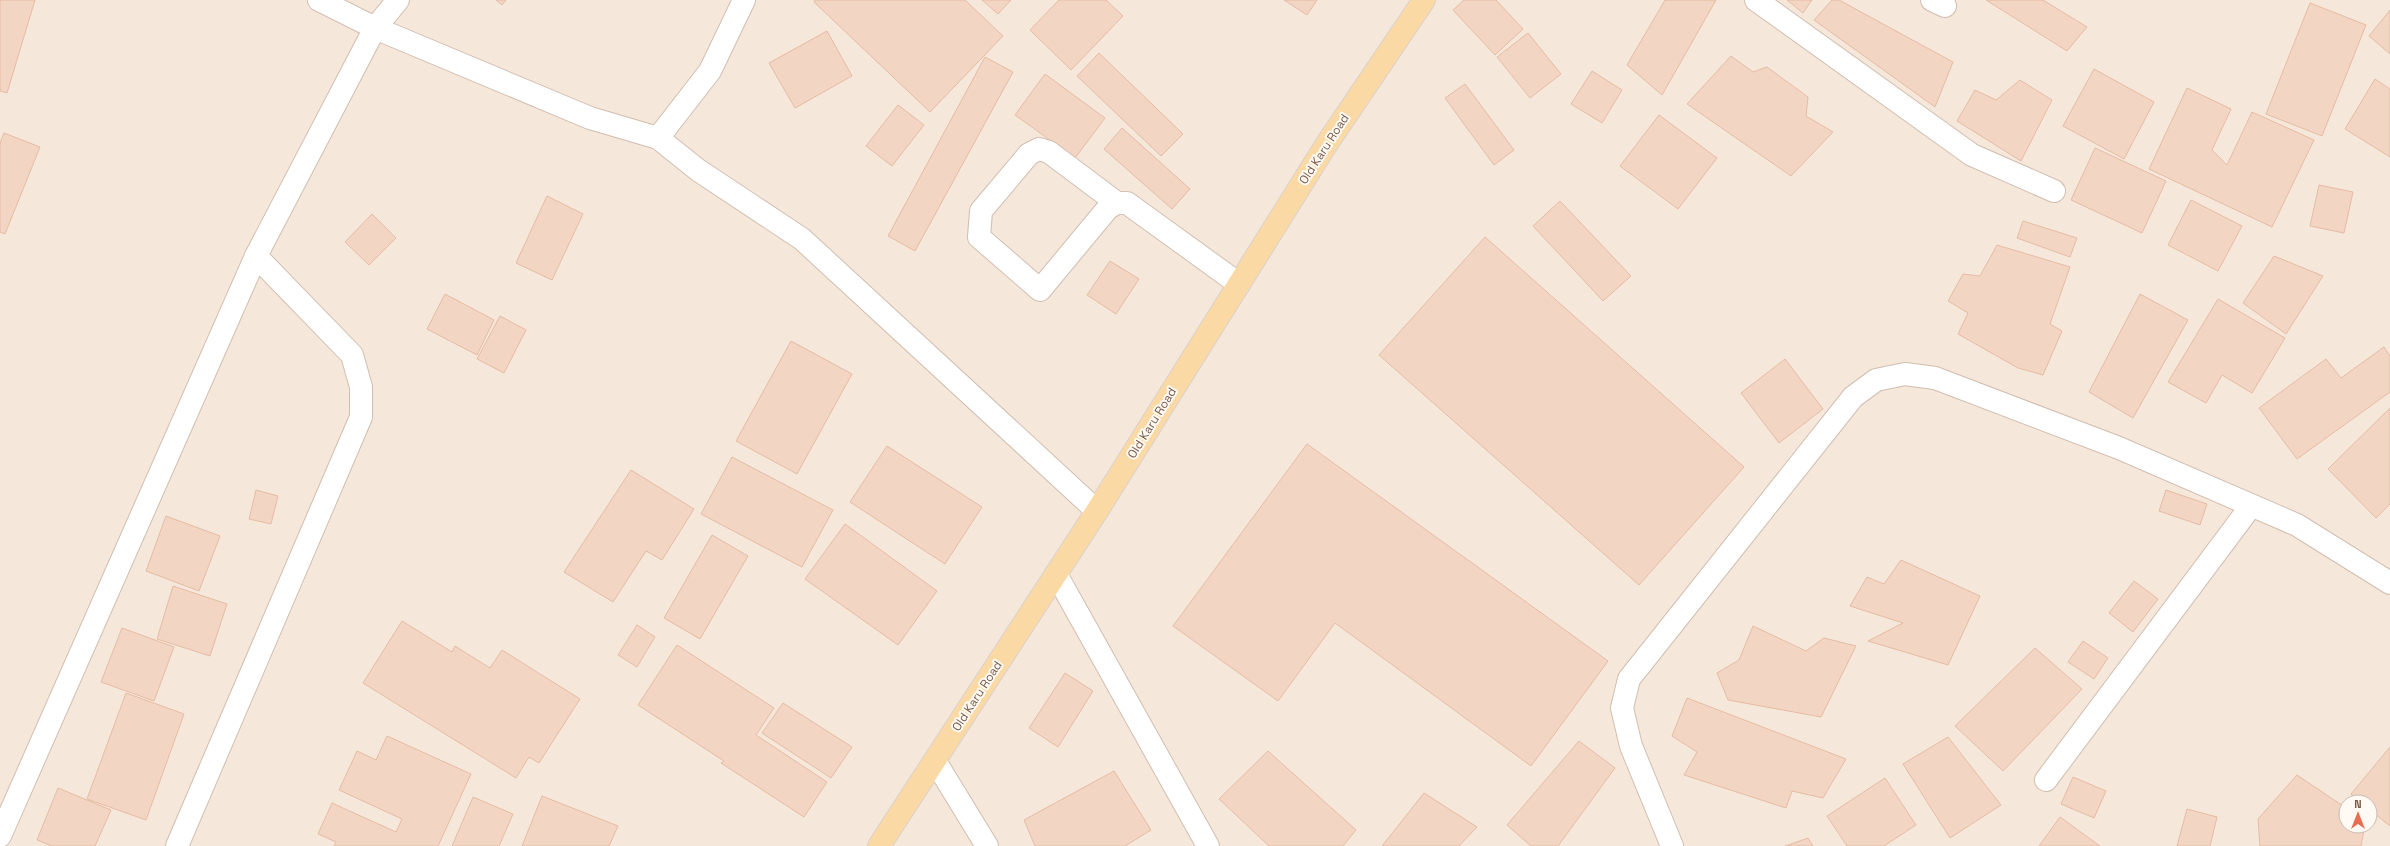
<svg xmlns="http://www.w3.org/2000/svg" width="2390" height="846" font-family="'Space Grotesk',sans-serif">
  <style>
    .residential { fill: #f5e8da; fill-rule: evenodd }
    .building { fill: #f3d5c3; stroke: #e6bba3 }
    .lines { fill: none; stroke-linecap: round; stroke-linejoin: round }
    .minor-casing { stroke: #d1beb0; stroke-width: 24 }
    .major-casing { stroke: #dad1cd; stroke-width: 24 }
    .minor { stroke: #fff; stroke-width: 22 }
    .major { stroke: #fbd9a5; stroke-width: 22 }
    .labels { text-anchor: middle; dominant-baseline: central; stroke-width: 4; stroke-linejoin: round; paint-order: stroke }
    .street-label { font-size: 12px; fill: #7a5c4d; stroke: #fffaf3 }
  </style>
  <rect width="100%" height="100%" fill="#fdf6ec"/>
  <path class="residential" d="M0,0H2390V846H0ZM2346,802H2370V826H2346Z"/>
  <g class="building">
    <polygon points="0,0 35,0 7,93 0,91"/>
    <polygon points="496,0 506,0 502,5"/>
    <polygon points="815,0 965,0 1003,36 930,112 814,2"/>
    <polygon points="982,0 1011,0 998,14"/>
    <polygon points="1059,0 1106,0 1123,16 1071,70 1030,30"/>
    <polygon points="1284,0 1317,0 1307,15"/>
    <polygon points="1464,0 1496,0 1523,29 1495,55 1453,10"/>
    <polygon points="1665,0 1716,0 1662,95 1627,65"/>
    <polygon points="1787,0 1812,0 1803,13"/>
    <polygon points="1832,0 1839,0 1953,62 1935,107 1814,20"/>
    <polygon points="1986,0 2043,0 2087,27 2067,51"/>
    <polygon points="2310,3 2366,25 2322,136 2266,114"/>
    <polygon points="2390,10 2390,54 2369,36"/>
    <polygon points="827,31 852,76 795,108 769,63"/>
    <polygon points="1528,33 1561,74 1530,98 1497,57"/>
    <polygon points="1099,53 1183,134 1161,156 1077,76"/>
    <polygon points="1731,56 1753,72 1767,67 1808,97 1806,116 1833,132 1791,176 1687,104"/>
    <polygon points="985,57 1013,72 915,251 888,236"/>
    <polygon points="2094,69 2154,102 2124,159 2063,126"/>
    <polygon points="1592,71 1622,90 1602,123 1571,104"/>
    <polygon points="1045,74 1105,118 1075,158 1015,115"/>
    <polygon points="2375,79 2390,89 2390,157 2345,129"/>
    <polygon points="2020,80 2052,100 2021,161 1957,121 1975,90 1996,100"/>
    <polygon points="1465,84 1514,150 1494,165 1445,98"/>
    <polygon points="2187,88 2231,109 2212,150 2227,165 2252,112 2314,140 2272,227 2149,169"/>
    <polygon points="898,105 924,125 892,166 866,146"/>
    <polygon points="1659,115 1717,158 1678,209 1620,166"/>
    <polygon points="1122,128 1190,189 1172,209 1104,149"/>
    <polygon points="4,133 40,147 5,234 0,232 0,143"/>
    <polygon points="2095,148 2166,181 2142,233 2071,200"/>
    <polygon points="2319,185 2353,192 2344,233 2310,226"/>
    <polygon points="547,196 583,214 552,280 516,263"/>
    <polygon points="2191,200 2242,226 2218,271 2168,245"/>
    <polygon points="1560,201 1631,276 1603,301 1533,226"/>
    <polygon points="372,214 396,238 369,265 345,242"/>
    <polygon points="2023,221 2077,238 2070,257 2017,238"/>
    <polygon points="1485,237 1744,467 1639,585 1379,355"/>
    <polygon points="1997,245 2070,267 2050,324 2062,331 2043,375 2018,368 1958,334 1968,313 1948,301 1963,274 1980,276"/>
    <polygon points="2274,256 2323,276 2286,334 2243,303"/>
    <polygon points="1110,261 1139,279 1116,314 1087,295"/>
    <polygon points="445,294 494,320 477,355 427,329"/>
    <polygon points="2140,294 2188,320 2133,418 2089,392"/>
    <polygon points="2218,299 2285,338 2252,393 2222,375 2206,403 2168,382"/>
    <polygon points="500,316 526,330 504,373 477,359"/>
    <polygon points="791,341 852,374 797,474 736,441"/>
    <polygon points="2384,347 2390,356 2390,392 2297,459 2259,408 2326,359 2341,378"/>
    <polygon points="1785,359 1823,409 1779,443 1741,393"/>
    <polygon points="2390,408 2390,504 2376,518 2328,469"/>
    <polygon points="1307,444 1608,661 1531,766 1335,623 1278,701 1173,626"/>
    <polygon points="887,446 982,507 945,564 850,502"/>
    <polygon points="732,457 833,510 802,567 701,514"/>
    <polygon points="631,470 694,509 662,560 646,551 613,602 564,572"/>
    <polygon points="256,490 278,496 271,524 249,519"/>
    <polygon points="2166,490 2207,504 2200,525 2159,511"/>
    <polygon points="166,516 220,536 199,591 146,571"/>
    <polygon points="845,524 937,591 898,645 805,579"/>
    <polygon points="712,535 748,556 700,639 664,618"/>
    <polygon points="1901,560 1980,596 1948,665 1868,641 1903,623 1850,606 1867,577 1884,584"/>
    <polygon points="2134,581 2158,599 2133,632 2109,613"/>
    <polygon points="173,586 227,604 210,656 157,639"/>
    <polygon points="402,621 452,652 455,646 490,668 502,650 580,699 539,763 529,757 516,778 363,683"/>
    <polygon points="637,625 655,637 637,667 618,655"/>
    <polygon points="1753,626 1806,651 1824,638 1856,646 1821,717 1728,700 1717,673 1739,660"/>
    <polygon points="122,628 174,647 154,701 101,682"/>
    <polygon points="2083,641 2108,658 2094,679 2068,662"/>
    <polygon points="677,645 774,708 756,735 827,782 804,817 721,763 724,761 638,705"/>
    <polygon points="2035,648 2082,689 2003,771 1955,726"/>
    <polygon points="1065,673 1093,691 1058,747 1029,728"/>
    <polygon points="126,693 184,714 146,820 87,799"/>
    <polygon points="1687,698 1846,759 1823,798 1792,791 1786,808 1684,775 1697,752 1672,736"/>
    <polygon points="783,703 852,747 831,778 762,733"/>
    <polygon points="387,736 471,774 438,846 334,846 336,842 318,834 332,803 396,832 402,819 339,790 357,751 376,760"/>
    <polygon points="1948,737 2001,805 1950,838 1903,764"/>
    <polygon points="1579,741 1615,768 1558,846 1531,846 1507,825"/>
    <polygon points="2390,747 2390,826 2370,810 2370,802 2360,802 2351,794"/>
    <polygon points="1268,751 1356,830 1343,846 1269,846 1219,799"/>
    <polygon points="1114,771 1151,830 1125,846 1035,846 1024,820"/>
    <polygon points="2297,775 2346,808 2346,826 2361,826 2364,830 2361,846 2260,846 2258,819"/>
    <polygon points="2073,777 2106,791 2094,818 2061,804"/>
    <polygon points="1885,778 1916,825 1884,846 1847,846 1827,816"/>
    <polygon points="58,788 111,810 95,846 52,846 37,840"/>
    <polygon points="1424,793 1477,827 1459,846 1382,846"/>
    <polygon points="542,796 618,826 609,846 522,846"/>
    <polygon points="473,797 513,814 499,846 452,846"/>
    <polygon points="2187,809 2217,817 2210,846 2177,846"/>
    <polygon points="2060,817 2100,846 2039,846"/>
    <polygon points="1808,838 1813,846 1785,846"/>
  </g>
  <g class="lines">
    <g class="minor-casing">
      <g id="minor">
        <polyline points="319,0 375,28 590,118 658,138 698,170 802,239 1097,511"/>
        <polyline points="1756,0 1972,155 2054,191"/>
        <polyline points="1932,0 1945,6"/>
        <polyline points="658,138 710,71 744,0"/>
        <polyline points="1117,203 1049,152 1039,149 1029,154 981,211 979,237 1040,290 1108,208 1117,203 1127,203 1239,284"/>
        <polyline points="1056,574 1208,846"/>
        <polyline points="935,761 987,846"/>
        <polyline points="2046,780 2251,506"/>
        <polyline points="0,836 256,256 375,28 398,0"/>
        <polyline points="177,846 361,417 361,387 352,355 256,256"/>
        <polyline points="1672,846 1631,746 1622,708 1629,679 1853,397 1876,380 1905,374 1935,378 2119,448 2297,525 2390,583"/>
      </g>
    </g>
    <g class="major-casing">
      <polyline id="major" points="879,846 1097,511 1326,145 1424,0"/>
    </g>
    <use href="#minor" class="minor"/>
    <use href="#major" class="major"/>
  </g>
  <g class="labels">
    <g class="street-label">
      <text transform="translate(1324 149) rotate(-57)">Old Karu Road</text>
      <text transform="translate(1152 423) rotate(-58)">Old Karu Road</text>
      <text transform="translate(977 696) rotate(-57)">Old Karu Road</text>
    </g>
  </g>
  <g transform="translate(2358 814)"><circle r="19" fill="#fffaf3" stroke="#cabbb1"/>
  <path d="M0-3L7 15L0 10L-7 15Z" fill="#e76f51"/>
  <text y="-6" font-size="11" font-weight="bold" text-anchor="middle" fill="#7a5c4d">N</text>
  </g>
</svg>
